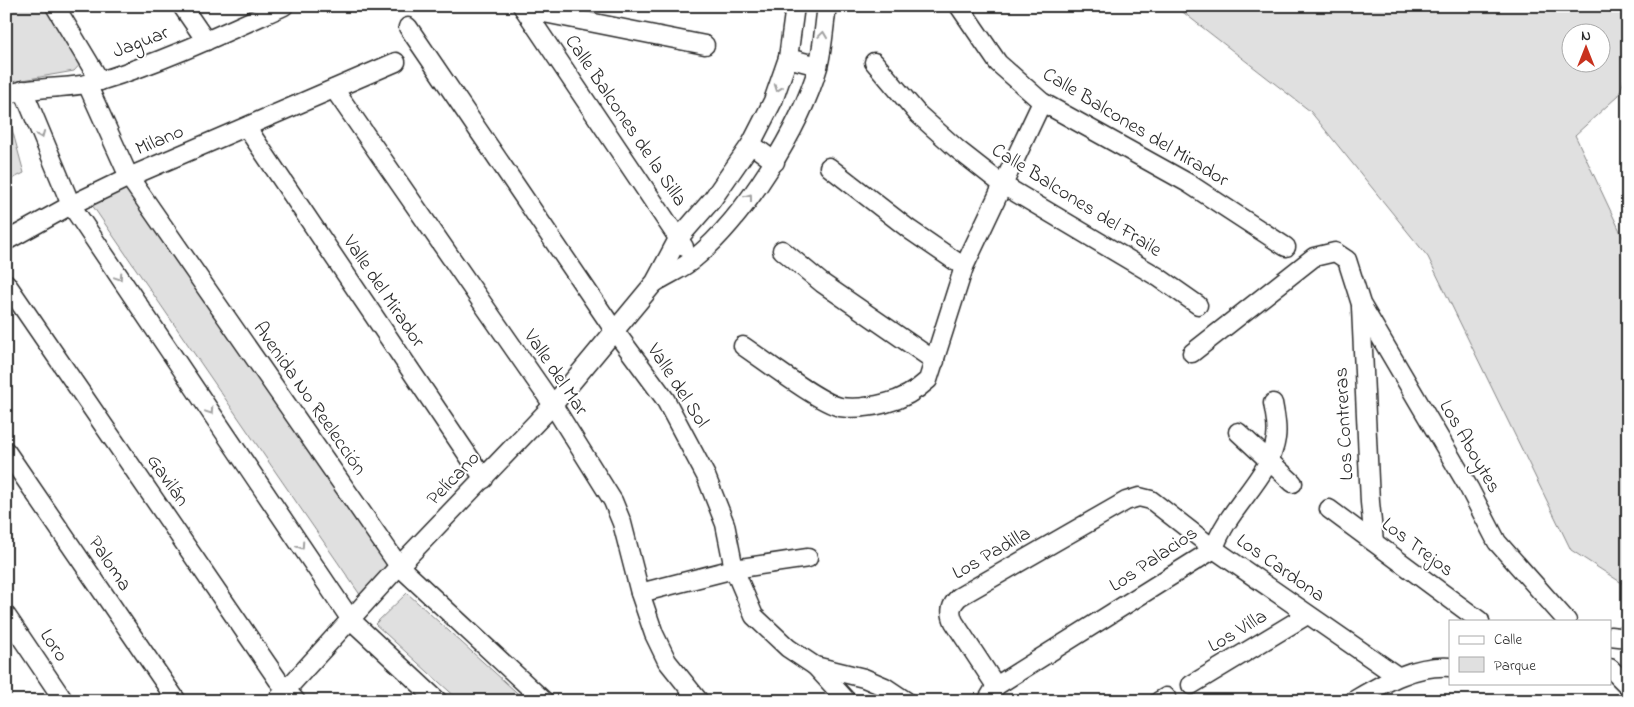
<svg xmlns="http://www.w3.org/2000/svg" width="1634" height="707" font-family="'Indie Flower',sans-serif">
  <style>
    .green { fill: #e0e0e0; stroke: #868686; fill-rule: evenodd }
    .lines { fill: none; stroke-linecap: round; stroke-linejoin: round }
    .minor-casing { stroke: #2b2b2b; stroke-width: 21 }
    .minor { stroke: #fff; stroke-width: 18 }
    .oneway { stroke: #a0a0a0 }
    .labels { text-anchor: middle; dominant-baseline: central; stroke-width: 4; stroke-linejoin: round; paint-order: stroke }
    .street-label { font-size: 20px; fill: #2b2b2b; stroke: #fff }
  </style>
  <rect width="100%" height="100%" fill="#fff"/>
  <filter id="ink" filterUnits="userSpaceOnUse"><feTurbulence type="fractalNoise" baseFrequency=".02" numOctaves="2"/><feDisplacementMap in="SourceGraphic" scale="10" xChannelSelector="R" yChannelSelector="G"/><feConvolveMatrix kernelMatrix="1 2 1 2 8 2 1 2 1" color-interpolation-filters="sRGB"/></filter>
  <g filter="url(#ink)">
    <g class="green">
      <polygon points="6,6 51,6 86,58 74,71 6,83"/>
      <path d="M1175,6H1628V68L1619,95L1575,135L1628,248V587L1571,550L1428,257L1310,111ZM1572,32H1602V62H1572Z"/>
      <polygon points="7,111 24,173 6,182 6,112"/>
      <polygon points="126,186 390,570 363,599 92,205"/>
      <polygon points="407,593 526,701 460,701 375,624"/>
    </g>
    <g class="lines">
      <g class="minor-casing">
        <g id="minor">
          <polyline points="55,6 100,81"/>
          <polyline points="182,6 206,41"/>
          <polyline points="522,6 684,247"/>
          <polyline points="959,6 998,63 1042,102 1188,183 1286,247"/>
          <polyline points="524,9 705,45"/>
          <polyline points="408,27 614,330 665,399 706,476 725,524 734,569 754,616 788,648 815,666 864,678 885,687 906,701"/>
          <polyline points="788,58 818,66"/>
          <polyline points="874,62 918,114 957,149 1003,185 1158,277 1198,305"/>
          <polyline points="87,84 129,177 399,566 544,701"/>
          <polyline points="334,89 553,405 613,501 622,523 640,593 654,634 667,661 699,701"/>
          <polyline points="23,90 71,205 351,620 438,701"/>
          <path d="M6,95C37,85 70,90 100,81C163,62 224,33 284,6"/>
          <polyline points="247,128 484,479"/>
          <polyline points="751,144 775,162"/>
          <polyline points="829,167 910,230 964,267"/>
          <polyline points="6,241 71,205 129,177 396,62"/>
          <polyline points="782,250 822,283 935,361"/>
          <path d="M656,282C669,274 684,268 695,258C745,217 800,129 818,67C823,48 824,26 827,6"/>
          <polyline points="6,283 278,680 296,701"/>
          <polyline points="1361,307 1370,502 1374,542"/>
          <path d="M743,346C764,360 818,402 840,407C855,409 871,407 886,403C903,399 915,392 928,380L964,267L1042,102"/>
          <polyline points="1192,353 1314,257 1335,252 1347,260 1361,304 1469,488 1497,542 1567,621"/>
          <polyline points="1238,432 1293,483"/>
          <polyline points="6,451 177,701"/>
          <polyline points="1329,509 1480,621"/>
          <polyline points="640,593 734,569 808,558"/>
          <polyline points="6,615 64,701"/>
          <polyline points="1610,636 1628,638"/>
          <polyline points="815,666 847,701"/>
          <polyline points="1610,668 1628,686"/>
          <polyline points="1191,685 1307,615"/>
          <path d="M996,686L954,622C949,611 951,605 959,597L1126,501L1139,497L1151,500L1214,549L1397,676"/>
          <polyline points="276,701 399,566 553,405 655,282 678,239 712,200 751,144 773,101 788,58 795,6"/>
          <path d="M987,701L996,686L1214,549C1227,508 1271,477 1276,438C1278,426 1275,415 1273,403"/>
          <polyline points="1159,701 1166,697"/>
          <path d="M1353,701C1384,683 1413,665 1450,667"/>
        </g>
      </g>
      <use href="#minor" class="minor"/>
    </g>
    <defs><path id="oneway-chevron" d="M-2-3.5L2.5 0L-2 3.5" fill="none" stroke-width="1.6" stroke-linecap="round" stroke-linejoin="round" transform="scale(1.25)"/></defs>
    <g class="oneway">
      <use href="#oneway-chevron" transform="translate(823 35) rotate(-82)"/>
      <use href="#oneway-chevron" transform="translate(778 88) rotate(110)"/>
      <use href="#oneway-chevron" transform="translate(41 135) rotate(68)"/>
      <use href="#oneway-chevron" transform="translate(749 197) rotate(-53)"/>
      <use href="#oneway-chevron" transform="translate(119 277) rotate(56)"/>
      <use href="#oneway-chevron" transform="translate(210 411) rotate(56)"/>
      <use href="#oneway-chevron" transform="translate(301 546) rotate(56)"/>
    </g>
  </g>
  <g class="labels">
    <g class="street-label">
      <text transform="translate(141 43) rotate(-21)">Jaguar</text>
      <text transform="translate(625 121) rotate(56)">Calle Balcones de la Silla</text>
      <text transform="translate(1135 128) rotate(31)">Calle Balcones del Mirador</text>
      <text transform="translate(160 141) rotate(-23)">Milano</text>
      <text transform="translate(1076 201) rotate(32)">Calle Balcones del Fraile</text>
      <text transform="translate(383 292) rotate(56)">Valle del Mirador</text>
      <text transform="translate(555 373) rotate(56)">Valle del Mar</text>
      <text transform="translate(677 386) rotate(57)">Valle del Sol</text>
      <text transform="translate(309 399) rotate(55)">Avenida No Reelección</text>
      <text transform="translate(1345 424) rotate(-93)">Los Contreras</text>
      <text transform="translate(1469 447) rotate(60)">Los Aboytes</text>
      <text transform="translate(454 479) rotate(-46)">Pelícano</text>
      <text transform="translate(167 481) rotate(55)">Gavilán</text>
      <text transform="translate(1417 548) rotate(37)">Los Trejos</text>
      <text transform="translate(992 554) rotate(-30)">Los Padilla</text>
      <text transform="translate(1154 560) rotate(-34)">Los Palacios</text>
      <text transform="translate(109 564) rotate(56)">Paloma</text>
      <text transform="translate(1280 569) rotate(35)">Los Cardona</text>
      <text transform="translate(1238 632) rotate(-31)">Los Villa</text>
      <text transform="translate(53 646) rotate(56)">Loro</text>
    </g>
  </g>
  <rect width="1634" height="707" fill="none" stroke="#fff" stroke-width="25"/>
  <rect x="12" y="12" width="1609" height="682" fill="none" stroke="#2b2b2b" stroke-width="2" filter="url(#ink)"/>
  <rect x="1449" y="620" width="162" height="65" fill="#ffffff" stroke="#aaaaaa"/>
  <rect x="1459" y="636" width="25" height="8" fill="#ffffff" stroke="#aaaaaa"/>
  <text x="1494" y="644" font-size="15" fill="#2b2b2b">Calle</text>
  <rect x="1459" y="657" width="25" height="15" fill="#e0e0e0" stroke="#aaaaaa"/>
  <text x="1494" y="670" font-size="15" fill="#2b2b2b">Parque</text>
  <g transform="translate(1586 48)"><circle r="24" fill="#ffffff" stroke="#aaaaaa"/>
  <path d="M0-4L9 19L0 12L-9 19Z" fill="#c8321e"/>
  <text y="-8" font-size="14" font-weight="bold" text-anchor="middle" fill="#2b2b2b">N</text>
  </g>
</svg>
